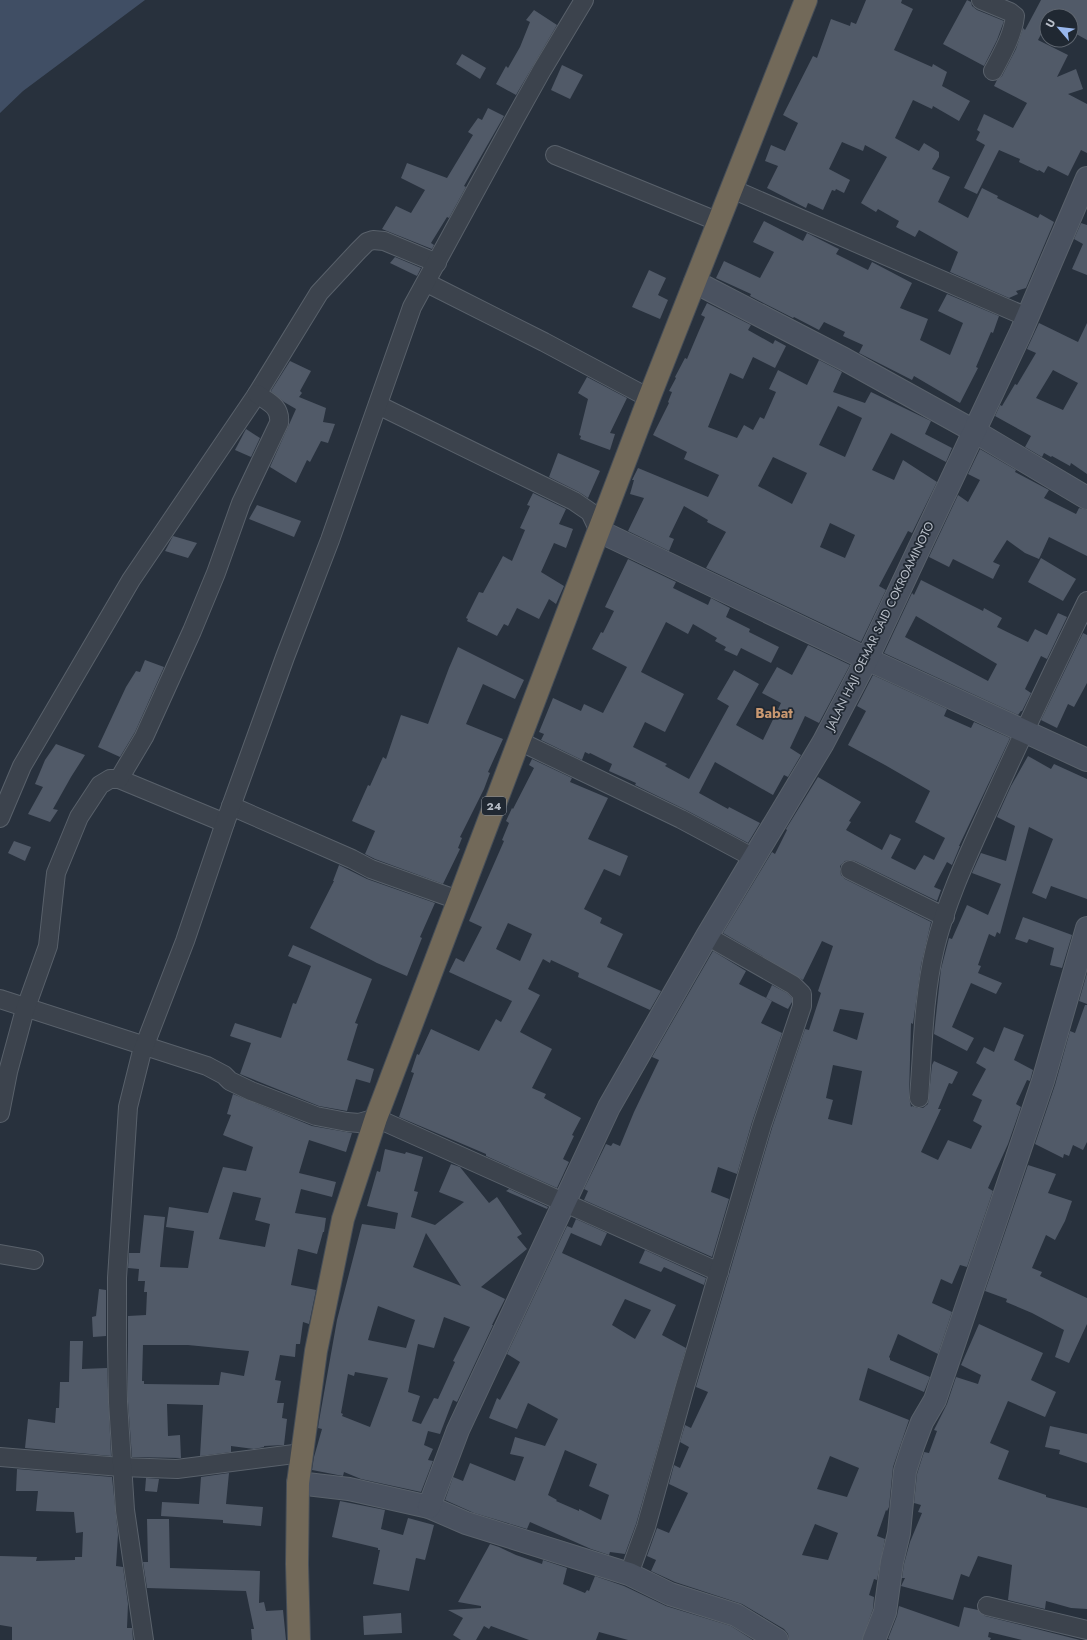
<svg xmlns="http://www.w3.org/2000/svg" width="1087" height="1640" font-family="Jost,sans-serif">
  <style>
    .water { fill: #404e64 }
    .building { fill: #515a68; fill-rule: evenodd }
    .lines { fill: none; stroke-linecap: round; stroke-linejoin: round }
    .street-casing { stroke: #59616b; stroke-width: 20 }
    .secondary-casing { stroke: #59616b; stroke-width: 24 }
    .highway-casing { stroke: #464e58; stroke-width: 24 }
    .street { stroke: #3c434d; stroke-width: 18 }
    .secondary { stroke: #4a5260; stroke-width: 22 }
    .highway { stroke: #726959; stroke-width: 22 }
    .labels { text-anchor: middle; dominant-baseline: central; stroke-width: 3.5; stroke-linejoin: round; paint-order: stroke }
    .shield { fill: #202832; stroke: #8a919b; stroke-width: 1 }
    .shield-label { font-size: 11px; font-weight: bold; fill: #b8bec8 }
    .street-label { font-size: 12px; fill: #b8bec8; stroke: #202832 }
    .quarter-label { font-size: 14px; font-weight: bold; fill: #ca9971; stroke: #202832 }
  </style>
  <rect width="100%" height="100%" fill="#28313d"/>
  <polygon class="water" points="0,0 145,0 23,91 0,113"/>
  <g class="building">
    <polygon points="866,0 902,0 901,3 913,9 894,50 932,67 933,64 947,72 942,86 970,101 959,121 933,106 932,109 913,100 895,138 919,151 924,143 939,152 939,157 932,169 950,177 938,202 968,218 982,188 998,196 997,198 1038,218 1040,214 1054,222 1026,288 1016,291 1018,294 1009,298 950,272 958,252 919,230 915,237 896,227 899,221 878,209 876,212 861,203 887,157 865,145 863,151 842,142 829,169 850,180 844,193 836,189 835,191 832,190 823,210 808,203 806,208 767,188 778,166 765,161 771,145 785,151 798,123 783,115 813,56 817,58 831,19 850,26 851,22 856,24"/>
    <polygon points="967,0 971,2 972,6 977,10 1004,21 997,40 984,66 943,44"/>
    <polygon points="1041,0 1087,0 1087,40 1071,31 1071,16 1047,16 1047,23 1038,40 1068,55 1057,77 1076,69 1083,89 1068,94 1087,104 1087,153 1081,150 1068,176 1048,166 1044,173 1039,170 1038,171 1019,162 1020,159 999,150 977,194 964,188 985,145 976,140 980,132 977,130 984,114 1013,128 1027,103 994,86 997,80 1002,76 1016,49 1023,28 1025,30"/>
    <polygon points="534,10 557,25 516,95 496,84 506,66 508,68 520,47 530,22 526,20"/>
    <polygon points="462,54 486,68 480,79 456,64"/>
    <polygon points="562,65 583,75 570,99 551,90"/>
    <polygon points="488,108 504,116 464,186 466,187 449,218 447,217 431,243 434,245 432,249 382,229 396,206 411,213 425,190 401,178 407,163 447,178 473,135 468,132 478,118 482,120"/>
    <polygon points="764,221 803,241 807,233 839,249 836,254 868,270 872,262 912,283 900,308 928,319 920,340 950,355 963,323 938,311 947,294 999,316 993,333 991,332 976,367 978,368 960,403 914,376 912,380 859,353 863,345 843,336 845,332 824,322 819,330 794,317 793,318 750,296 751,294 716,278 724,261 760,278 774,252 753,242"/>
    <polygon points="1081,223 1087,225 1087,275 1072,269 1083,244 1074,239"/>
    <polygon points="395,257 421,268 417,276 390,263"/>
    <polygon points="649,270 666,278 658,295 668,300 660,319 632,307"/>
    <path d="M707,303L751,325L748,330L773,344L775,340L786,346L775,368L753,357L743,379L730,373L708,427L737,438L744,425L753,430L760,417L764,419L776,392L769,389L778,370L807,385L819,360L842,372L833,392L865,403L871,392L931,421L925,434L952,448L946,462L891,433L872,470L894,480L903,460L937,482L912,533L908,531L879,586L886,590L861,642L706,568L726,532L707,522L708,520L684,506L669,537L674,539L669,551L628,531L644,498L630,494L634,480H632L638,468L708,497L719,475L684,459L687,452L653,435L669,403L668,402L672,392L669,391L676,378L675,377L685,358L687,359L698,333L705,317L701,315ZM838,406L862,418L845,457L819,445ZM773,457L807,473L792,504L758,486ZM830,523L855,535L845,558L820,547Z"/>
    <path d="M1039,323L1078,342L1087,323V474L1071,463L1070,466L1052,456L1051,457L1044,453L1042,457L1025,447L1031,436L995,416L1000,405L1002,406L1015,384L1017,385L1036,353L1027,349ZM1053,370L1078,383L1063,410L1036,398Z"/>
    <polygon points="290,361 311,371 300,391 302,393 299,397 326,408 323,422 335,424 328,443 321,441 310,462 307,460 296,483 270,467 296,409 284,402 271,391"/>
    <polygon points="587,377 627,398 610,433 615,434 610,450 580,439 581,436 579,435 588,399 578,393"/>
    <polygon points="246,429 260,438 251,457 235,450"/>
    <polygon points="980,449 1016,470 1015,472 1049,490 1044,498 1076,514 1079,508 1087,510 1087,556 1049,537 1039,559 1025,553 1007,540 993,562 1000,565 993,579 953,559 949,567 929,557 958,495 968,502 980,480 968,474"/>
    <polygon points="558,453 600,471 588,498 579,492 549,477"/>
    <polygon points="533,493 566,509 559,524 573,529 566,548 554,543 541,572 564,586 556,604 549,599 539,619 517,608 508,626 504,624 497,636 467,621 468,619 466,618 479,592 483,593 503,556 512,561 525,530 520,528 530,506 527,505"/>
    <polygon points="257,505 301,521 294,537 249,519"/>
    <polygon points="173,536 197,543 188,558 165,551"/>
    <polygon points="1041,558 1076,579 1063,601 1028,582"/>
    <polygon points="628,559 676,582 673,588 708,605 711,598 730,608 726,617 750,629 749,632 779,647 771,663 741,648 737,656 724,650 726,647 715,641 717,638 693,624 688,634 666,622 641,672 684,694 665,732 645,722 633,747 667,764 665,766 689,779 729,706 717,699 734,670 759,684 736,725 763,740 781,703 762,693 777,667 792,675 808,645 850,665 819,723 805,716 790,748 801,755 788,777 784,775 773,795 715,762 699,793 728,809 729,807 760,823 748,843 686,810 635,785 636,783 609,771 612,764 590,753 589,754 585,752 582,760 541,740 544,734 539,732 553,698 581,711 584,704 603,713 627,667 592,649 601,632 603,633 614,611 605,607"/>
    <path d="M921,580L983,611L984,608L1002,618L997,627L1028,642L1035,629L1047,635L1058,613L1067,617L1047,659L1041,656L1025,689L1031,693L1022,711H1021L1018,715L884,653L912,593L914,595ZM916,616L997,664L988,681L905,637Z"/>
    <polygon points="1083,633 1087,635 1087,683 1074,707 1068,704 1057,728 1041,720"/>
    <polygon points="458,647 524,680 515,699 483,684 466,724 503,739 488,772 490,773 484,789 460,837 462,838 458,848 460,849 443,884 375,859 365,854 375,831 352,821 368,785 370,786 383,757 386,759 401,715 428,724 449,668"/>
    <polygon points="145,660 164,667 135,732 120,757 98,747 126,687 136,671 140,672"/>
    <path d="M873,675L947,709L944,716L971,728L974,722L1010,738L959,846H960L952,865L947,862L934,887L941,890L937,901L855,861L850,860L845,861L840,866V871L841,875L845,879L931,922L921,965L913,1024L911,1023L909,1097L911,1107L912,1106L918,1108H923L928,1104L932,1065L934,1061L958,1072L952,1084L949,1083L938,1109H941L921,1152L938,1160L948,1140L971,1149L982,1126L973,1121L982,1100L972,1095L986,1069L976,1063L984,1047L994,1052L1004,1027L1024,1035L1014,1060L1033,1070L1030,1081L1027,1080L1016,1104L1021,1107L1008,1144L988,1188L993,1191L967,1267L960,1265L952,1284L941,1279L932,1303L952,1312L938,1354L898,1334L889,1357L890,1358V1360L930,1377L924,1392L868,1368L859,1400L909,1420L893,1467L889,1507L887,1511L886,1510L877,1536L885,1539L877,1580L874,1579L869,1595L874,1597L873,1609L862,1640H789L788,1634L784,1629L742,1604L675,1582L651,1571L656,1560L647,1556L657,1528L669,1533L688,1493L669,1484L674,1465L680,1468L689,1447L680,1442L685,1425L691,1428L708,1392L696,1387L772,1128L805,1029L809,1030L821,993L818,991L833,946L822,941L803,980L723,933L772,852L775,854L787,830L786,829L818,777L861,802L849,821L851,822L846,830L882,850L890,834L901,839L891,858L915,870L924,855L934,860L945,838L915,822L930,791L885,765L848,745L866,711L857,706ZM840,1009L864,1013L857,1040L833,1031ZM833,1065L862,1071L852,1125L828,1119L833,1100L826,1098ZM830,1456L859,1468L847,1497L817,1489ZM815,1524L838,1533L828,1560L802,1555Z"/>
    <polygon points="56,744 85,755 71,777 53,809 58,810 50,822 28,814 43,787 35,784 45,760"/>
    <polygon points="1028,756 1051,769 1054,764 1087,779 1087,899 1051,886 1046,899 1032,893 1053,839 1029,827 1000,934 997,932 995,937 989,934 978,965 981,966 978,973 1002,983 996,994 971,983 952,1027 974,1038 967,1051 934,1034 941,969 949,938 952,939 967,905 988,915 1001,884 972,873 981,853 1006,861 1015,826 997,817 1011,786"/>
    <path d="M532,759L572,778L570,782L608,798L588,839L628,856L620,876L604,869L584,909L602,918L600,923L623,934L607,967L661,991L650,1010L578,977L579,973L551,960L550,963L543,959L528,989L540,995L520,1032L552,1049L532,1088L546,1094L544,1098L581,1118L572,1135L574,1136L563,1159L569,1162L557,1188L486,1156V1154L399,1117L414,1073L411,1072L417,1054L419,1055L431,1029L479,1051L496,1019L501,1022L512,1001L449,972L456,958L464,962L482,927L469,921L504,841L502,840L509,823L506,821L512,808L513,809L534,768L529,765ZM508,923L532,934L520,961L496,949Z"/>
    <polygon points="14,841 31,847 25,861 8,853"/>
    <polygon points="339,865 367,879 435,903 420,937 422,938 407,976 377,963 310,928 334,881 333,881"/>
    <polygon points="1023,917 1072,935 1062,968 1050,965 1054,948 1029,939 1027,943 1015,939"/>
    <polygon points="293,945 372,979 355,1023 358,1024 347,1060 374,1069 370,1083 356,1079 347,1111 319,1106 240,1074 251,1043 230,1036 235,1023 281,1038 293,1003 296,1004 311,966 288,956"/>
    <polygon points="713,951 746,971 739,984 772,1001 761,1023 782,1033 752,1122 737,1174 718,1167 711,1192 729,1199 712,1257 584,1200 588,1191 584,1189 606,1144 611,1146 613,1143 620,1146 634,1112 659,1060 652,1057"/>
    <polygon points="1087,973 1087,1004 1079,1001"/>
    <polygon points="772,985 787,993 792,998 792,1002 788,1009 766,998"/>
    <polygon points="1085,1005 1087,1005 1087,1142 1083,1150 1073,1145 1069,1156 1064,1154 1063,1158 1035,1144 1055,1085 1070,1031 1075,1033"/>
    <path d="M233,1094L312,1126L352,1133L346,1152L309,1140L299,1173L336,1182L332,1197L301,1189L295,1213L326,1218L324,1232H323L317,1254L298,1249L291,1285L316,1290L309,1324L303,1322L300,1344H296L295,1357L280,1355L275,1380L281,1381L277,1403H284L282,1418L287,1419L284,1445L264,1446V1447L254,1449L231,1446V1452L200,1456L203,1405L167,1404L168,1436L180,1435L181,1458L132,1457L128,1402V1316L146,1315L147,1292H144L145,1281H138L139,1269L128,1268L129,1253H140L144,1215L165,1217L160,1267L188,1268L194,1231L166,1227L169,1207L208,1213L223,1167L246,1171L253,1147L223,1135L231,1115L227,1114ZM233,1192L261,1198L255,1220L270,1224L265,1247L219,1239ZM143,1345H188L249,1351L244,1376L221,1372L219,1385L144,1384V1381H142Z"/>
    <path d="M385,1149L405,1154L406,1152L423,1157L414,1191L418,1192L411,1217L435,1225L464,1202L439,1192L451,1164L460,1167L489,1203L497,1197L522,1234L517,1237L527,1249L481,1287L505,1299L492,1325H493L457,1402L453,1400L440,1434L428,1431L424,1445L433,1449L428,1460L433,1461L421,1492L361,1479L344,1472L343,1476L312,1470L314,1457L322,1429L318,1428L319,1421L337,1320L362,1224L395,1229L398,1213L367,1206L377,1171L380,1172ZM426,1233L461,1286L413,1267ZM378,1306L415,1320L406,1348L368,1340ZM444,1317L470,1327L453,1361L455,1362L438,1399L434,1398L421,1424L412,1421L420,1396L408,1392L418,1344L434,1348ZM355,1372L388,1378L370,1427L342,1416L343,1414L341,1413L348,1374L354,1376Z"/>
    <polygon points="1028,1165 1056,1174 1048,1193 1072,1201 1065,1221 1055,1240 1046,1235 1032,1268 1042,1272 1040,1276 1087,1298 1087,1324 1069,1363 1055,1357 1064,1330 1032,1313 1006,1302 1007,1299 985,1291"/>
    <polygon points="509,1189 548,1207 547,1209 506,1191"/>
    <path d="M576,1219L607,1233L601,1246L571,1233L562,1253L676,1305L662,1335L686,1348L636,1524L625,1554L610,1552L609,1555L591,1549L530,1522L527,1529L474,1513L445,1500L453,1477L463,1481L470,1463L515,1481L524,1457L510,1454L515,1437L545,1446L558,1419L528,1403L517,1429L489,1418L497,1398L500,1400L520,1362L507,1354L567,1226L572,1228ZM625,1299L651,1310L635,1339L612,1325ZM565,1450L597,1464L589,1486L609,1495L601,1520L579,1509V1511L556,1501L557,1500L548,1495Z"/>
    <polygon points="645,1250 706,1278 704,1285 664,1267 661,1272 639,1263"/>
    <polygon points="99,1289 106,1290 106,1336 93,1337 92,1317 96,1316"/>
    <polygon points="979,1324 1043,1353 1031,1380 1056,1392 1045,1417 1008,1401 990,1443 1009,1451 998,1479 1046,1495 1046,1497 1087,1508 1087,1609 1071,1608 1046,1601 1045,1609 1008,1600 1012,1565 978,1556 969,1577 961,1574 953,1600 901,1586 905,1578 902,1578 904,1564 910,1542 922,1513 918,1512 921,1505 914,1503 917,1474 924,1452 929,1453 937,1431 934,1430 947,1404 956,1377 978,1384 981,1375 961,1365"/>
    <polygon points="70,1341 83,1341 82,1369 107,1368 111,1456 25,1448 28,1419 55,1423 56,1408 59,1408 60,1382 69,1382"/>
    <polygon points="1050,1426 1087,1434 1087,1463 1059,1454 1060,1450 1045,1447"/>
    <polygon points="17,1469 112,1477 118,1535 116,1566 123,1567 128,1604 127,1628 132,1628 133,1640 12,1640 12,1627 0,1625 0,1556 37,1557 36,1561 75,1560 75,1557 82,1557 83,1532 76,1533 74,1512 36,1511 38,1491 16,1491"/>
    <polygon points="229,1473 226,1504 263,1507 261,1526 223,1523 223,1520 161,1516 162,1502 199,1504 201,1477"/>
    <polygon points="146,1478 159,1479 157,1492 145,1491"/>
    <polygon points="340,1501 385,1510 381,1529 403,1535 408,1518 434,1525 425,1560 416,1558 409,1591 373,1584 380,1550 378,1550 378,1548 332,1537"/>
    <polygon points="147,1519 169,1519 170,1568 260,1571 259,1603 264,1602 266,1611 283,1610 286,1640 252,1640 251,1629 254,1629 246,1591 147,1588 143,1562 148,1562"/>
    <polygon points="490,1544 499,1547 516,1555 542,1564 543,1560 567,1568 563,1584 585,1593 587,1590 589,1591 595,1576 624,1586 666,1606 731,1626 753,1640 628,1640 599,1632 596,1640 529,1640 491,1626 489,1629 484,1626 476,1640 461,1640 453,1635 463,1618 448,1610 481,1608 481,1606 458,1602"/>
    <polygon points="899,1606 959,1627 964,1607 978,1610 985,1616 1080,1640 1022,1640 989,1632 988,1637 991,1638 990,1640 890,1640 888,1639 897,1616"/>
    <polygon points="401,1613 402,1633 364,1635 363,1616"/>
  </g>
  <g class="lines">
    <g class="street-casing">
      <g id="street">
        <path d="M981,0L1010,12L1015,16C1013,35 1002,54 993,71"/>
        <polyline points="555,155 719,222"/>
        <polyline points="732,189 1027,317"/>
        <polyline points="427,283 544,342 649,398"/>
        <polyline points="378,405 574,501 590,512 599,531"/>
        <polyline points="519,741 681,819 754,858"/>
        <polyline points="119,779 225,823"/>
        <polyline points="231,806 352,859 371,869 458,900"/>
        <polyline points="0,818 22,766 131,580 257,394 319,293 358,251 367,242 373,240 384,241 437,263"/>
        <polyline points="850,870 945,917"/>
        <polyline points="0,999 207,1066 224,1075 230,1081 251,1091 316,1116 347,1122 359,1123 376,1118 719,1272"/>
        <path d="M919,1098C923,1048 923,998 935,948C947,898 970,851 991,804C1022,736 1054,668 1087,601"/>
        <path d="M0,1113L8,1072L24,1013L48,946L56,873L79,817L100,785L110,779H119L144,737L192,631L216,573L241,503L279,423C281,407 269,402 257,394"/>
        <polyline points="0,1254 34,1260"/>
        <polyline points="0,1457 121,1467 177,1469 302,1453"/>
        <polyline points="629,1574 646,1527 684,1390 762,1125 802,1006 802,994 793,985 707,936"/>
        <polyline points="987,1606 1087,1630"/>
        <polyline points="144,1640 125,1510 118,1402 117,1345 117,1278 128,1107 141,1055 185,941 225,823 285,657 330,540 412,307 513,122 542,70 584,0"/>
      </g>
    </g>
    <g class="secondary-casing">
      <g id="secondary">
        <polyline points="695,282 844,359 974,431 1087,498"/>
        <polyline points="599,531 867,659 1087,760"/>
        <polyline points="298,1483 349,1489 429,1507 466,1523 629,1574 670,1594 736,1615 777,1640"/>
        <polyline points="429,1507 458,1430 609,1107 707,936 823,743 867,659 1021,332 1087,178"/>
        <polyline points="874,1640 885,1612 892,1562 899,1533 905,1471 913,1446 922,1422 935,1400 1043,1081 1087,928"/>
      </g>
    </g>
    <g class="highway-casing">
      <polyline id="highway" points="299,1640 297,1564 298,1483 316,1351 343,1219 376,1118 649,398 806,0"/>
    </g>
    <use href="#street" class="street"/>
    <use href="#secondary" class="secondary"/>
    <use href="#highway" class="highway"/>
  </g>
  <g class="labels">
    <rect class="shield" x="482" y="797" width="24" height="18" rx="3"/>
    <g class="shield-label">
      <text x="494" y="806">24</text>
    </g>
    <g class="street-label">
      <text transform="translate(880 626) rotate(-64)">JALAN HAJI OEMAR SAID COKROAMINOTO</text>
    </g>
    <g class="quarter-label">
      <text x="774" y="713">Babat</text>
    </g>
  </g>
  <g transform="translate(1059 28) rotate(298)"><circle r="19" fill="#202832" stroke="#5d646e"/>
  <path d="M0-3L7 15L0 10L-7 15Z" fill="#98b7ed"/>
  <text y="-6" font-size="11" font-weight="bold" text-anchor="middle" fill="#b8bec8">U</text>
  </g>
</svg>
